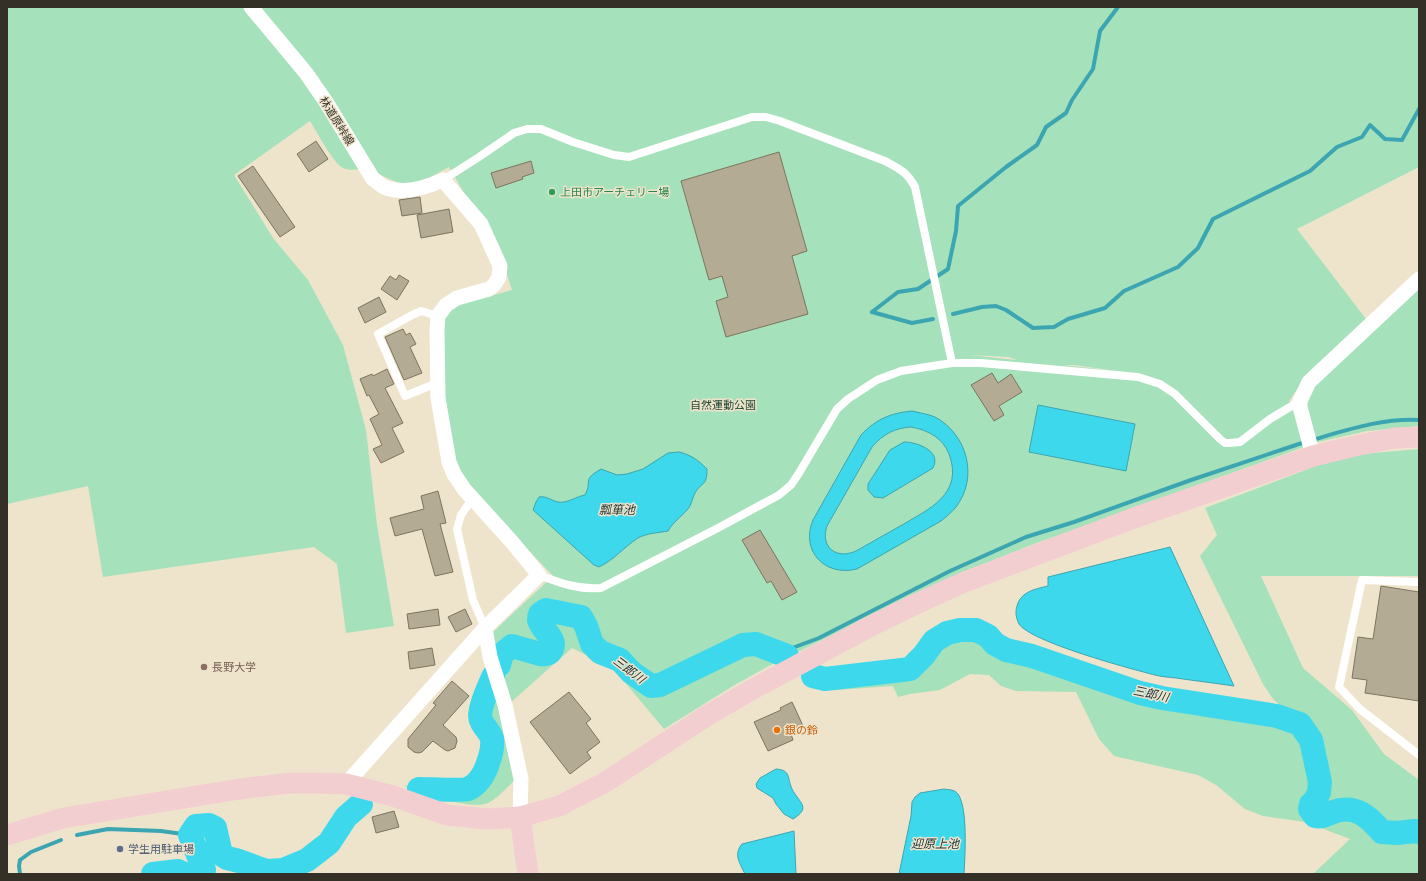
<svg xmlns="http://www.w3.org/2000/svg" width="1426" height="881" font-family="'Asap Condensed','Noto Sans JP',sans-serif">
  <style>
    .green { fill: #a5e1ba; fill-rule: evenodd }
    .water { fill: #3ed8ec; stroke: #3ba6b1; fill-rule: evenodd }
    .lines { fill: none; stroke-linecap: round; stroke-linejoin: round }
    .stream { stroke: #3ba6b1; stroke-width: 4 }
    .river { stroke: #3ed8ec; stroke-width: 24 }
    .building { fill: #b4ab94; stroke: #7c745e }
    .lane { stroke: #fff; stroke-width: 8 }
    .street { stroke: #fff; stroke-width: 15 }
    .secondary { stroke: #f3ced0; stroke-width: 21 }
    .leisure-dot { fill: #2e9e5b; stroke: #eee4cc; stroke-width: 1.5 }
    .education-dot { fill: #8d6e63; stroke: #eee4cc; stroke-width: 1.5 }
    .food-dot { fill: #e8710a; stroke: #eee4cc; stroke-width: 1.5 }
    .service-dot { fill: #5c6f8a; stroke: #eee4cc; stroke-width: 1.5 }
    .labels { text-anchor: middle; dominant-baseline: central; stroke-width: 3; stroke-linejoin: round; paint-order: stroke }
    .street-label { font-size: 11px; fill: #343027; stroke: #eee4cc }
    .leisure-label { font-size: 11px; fill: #27864d; stroke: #eee4cc; text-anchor: start }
    .park-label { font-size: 11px; fill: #204830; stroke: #eee4cc }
    .education-label { font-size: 11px; fill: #785e54; stroke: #eee4cc; text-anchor: start }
    .food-label { font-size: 11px; fill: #c56008; stroke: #eee4cc; text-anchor: start }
    .service-label { font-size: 11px; fill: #4e5e75; stroke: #eee4cc; text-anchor: start }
    .water-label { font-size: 12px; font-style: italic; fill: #173034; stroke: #eee4cc }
  </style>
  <rect width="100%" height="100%" fill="#eee4cc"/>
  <g class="green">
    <path d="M7,7H1419V167L1297,229L1366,319L1307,375L1289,401L1300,407L1322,373L1419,289V426L1367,431L1318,442L1031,545L951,577L767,667L733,686L664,729L613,668L572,648L509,704L491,634L553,576L470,488L460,471L455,460L444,397V318L450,309L458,305L512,290L501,257L449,167L423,181L401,184L374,172L372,167C363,168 351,172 343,168C333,163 317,132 310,121L234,175L273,238L308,280L343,345L366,430L377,525L394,626L346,633L337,564L314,547L103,577L88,486L7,504ZM969,355L1009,357L1017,360H1016ZM1062,365H1074L1125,372L1063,365Z"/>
    <polygon points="1419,449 1419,576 1261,576 1303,668 1352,710 1384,754 1419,780 1419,874 1313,874 1350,839 1305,822 1263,816 1245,809 1216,785 1198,775 1114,756 1099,739 1076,692 1016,691 1001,686 989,675 970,674 940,690 910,694 898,697 893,686 837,690 811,688 819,673 861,671 909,665 925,649 933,637 947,629 963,626 977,627 990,633 997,640 1139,688 1208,703 1288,713 1273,699 1263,684 1200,556 1217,535 1205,508 1316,466 1361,454"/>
    <path d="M490,671L516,779C507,787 498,798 488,803C470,811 423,792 404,786L436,780L467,782L474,779L486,760L488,753C484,746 473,729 472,722C470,710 485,682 490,671Z"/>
  </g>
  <g class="water">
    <polygon points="1038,405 1135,424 1126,471 1029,452"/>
    <path d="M912,411C920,413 928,414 935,417C967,434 979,477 956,507C952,512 946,517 941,521L857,569C825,577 800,551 813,520L861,435C876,419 891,413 912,411ZM911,427C928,430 943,438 949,454C964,494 929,509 902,525C887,534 871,542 856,551C836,560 820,547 827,526L872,447C883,434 895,428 911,427Z"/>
    <path d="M904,442C917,442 942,451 933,468L883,498L874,497L868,490V484L890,450Z"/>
    <path d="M679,452C691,455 698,460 707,469C707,487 702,481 695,493C692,498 692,505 687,510C680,518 674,521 668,531C658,533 647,533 638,538C624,547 614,560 599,567L594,565L533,510L536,502L539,497C548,495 554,504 564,502C571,501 578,496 585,495C593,480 581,481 601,469L617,475L627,474L643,469L668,453Z"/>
    <path d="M1170,547L1234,686C1215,683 1196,681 1176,678C1169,677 1162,677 1155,675C1131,669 1031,642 1019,624C1016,618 1015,612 1017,606C1021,591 1036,589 1048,586V577Z"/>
    <path d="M776,769C791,770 787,778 792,789C799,803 812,807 793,819L784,814L776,804L773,798L757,788L756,784L760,778Z"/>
    <path d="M944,789C949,790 954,789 958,794C968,808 965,856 964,874H899L911,816L912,802L915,797L920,793Z"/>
    <path d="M794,831L796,874H745C740,863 733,855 742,844Z"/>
  </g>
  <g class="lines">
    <g class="stream">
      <polyline points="872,312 898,292 918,289 948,269 956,231 958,206 1006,167 1037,145 1046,127 1066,113 1072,100 1093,69 1100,31 1118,7"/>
      <polyline points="872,312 912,323 933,319"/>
      <polyline points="953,314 982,307 996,306 1006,310 1033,328 1054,327 1068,319 1105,308 1124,291 1178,267 1198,248 1213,219 1310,171 1337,147 1362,137 1370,125 1385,139 1402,140 1419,109"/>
      <path d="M1312,440C1347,430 1382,418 1419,420"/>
      <polyline points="779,653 819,638 950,571 1026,537 1074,522 1191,480 1305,442"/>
      <polyline points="77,835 108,829 161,831 190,835"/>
      <polyline points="20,874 19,866 20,860 31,852 61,840"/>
    </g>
    <g class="river">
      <path d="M499,665L502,654L512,646L540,654C545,655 550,654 552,649C557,638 541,630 539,620C539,618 539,616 540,614L546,610L581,617L586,626L592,644L600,652L620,660L631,672L651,686L660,685L743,645L756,644L787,656"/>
      <path d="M813,676L825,679L910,669L924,655L934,641L947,633L960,630H976L988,636L995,644L1006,650L1032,656L1140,693L1162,698L1277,716L1300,724L1311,740L1320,782L1319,792L1315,801L1311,804L1310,809L1315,816C1322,818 1327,814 1333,812C1355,804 1368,816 1382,832L1397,833L1415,831L1419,832"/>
      <path d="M419,789C429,789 460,791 468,789C478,785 485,773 488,763C491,755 493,747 492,739C490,730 480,725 480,715C481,702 488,689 493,677"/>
      <polyline points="153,874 178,871 184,874"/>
      <polyline points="202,874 204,870 190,835 196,826 209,825 215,828 221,854 227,858 239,861 266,871 283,870 307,860 329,843 346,817 361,804"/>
    </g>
  </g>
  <g class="building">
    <polygon points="316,141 328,159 309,172 297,154"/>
    <polygon points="779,152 807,251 792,256 808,314 726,337 716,301 728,297 722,276 709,280 681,181"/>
    <polygon points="531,161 534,173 522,177 523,179 496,188 491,173"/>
    <polygon points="253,166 295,227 280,237 238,176"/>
    <polygon points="420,197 422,213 402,216 399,200"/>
    <polygon points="449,209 453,232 421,238 417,215"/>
    <polygon points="399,275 409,281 397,300 381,289 390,276 396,280"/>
    <polygon points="379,297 386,312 365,323 358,308"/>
    <polygon points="403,329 406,335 410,333 416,344 410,347 422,373 404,380 385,337"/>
    <polygon points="387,369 394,384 385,388 403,423 392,428 404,452 381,463 373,449 382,445 370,419 379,414 369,395 367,396 360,379 372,374 373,376"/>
    <polygon points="992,373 998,383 1011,374 1022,392 999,406 1004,415 994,421 971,385"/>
    <polygon points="438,491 446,523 440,524 453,572 435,576 422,529 395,536 390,518 424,509 421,496"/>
    <polygon points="760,530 797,592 782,600 771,581 767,583 742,540"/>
    <polygon points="1381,586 1419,592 1419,701 1365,693 1367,680 1352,678 1358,637 1373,639"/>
    <polygon points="438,609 440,625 409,629 407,614"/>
    <polygon points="465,609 472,624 456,632 448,617"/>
    <polygon points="432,648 435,665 410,669 408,652"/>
    <polygon points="452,681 469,696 443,725 456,737 457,741 455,748 448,751 445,750 433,741 422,752 418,753 414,752 408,747 408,739 436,705 433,703"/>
    <polygon points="569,692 591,719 586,723 600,742 587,752 591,758 570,774 530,722"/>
    <polygon points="792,702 804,728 791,734 793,740 768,751 754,722 781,710 780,708"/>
    <polygon points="394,811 399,827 376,833 372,817"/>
  </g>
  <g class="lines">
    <g class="lane">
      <path d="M443,180L479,157L514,133L527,129H541L573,142L614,155L629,157L752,117H766L780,121L885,161C900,169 907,172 915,187L952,363"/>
      <polyline points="437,383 405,396 378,334 412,315 421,311 438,316"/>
      <polyline points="472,499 461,515 457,529 473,600 485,628"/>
      <path d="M539,575C560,583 579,590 601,588L718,528L779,495L791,485L799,473L837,409L848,399L877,380L901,371L952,363H981L1138,377L1160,384L1175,394L1220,439L1225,443H1229L1240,442L1270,419L1300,401"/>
      <polyline points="1419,582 1362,580 1339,687 1360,709 1419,755"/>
    </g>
    <g class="street">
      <path d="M251,7L306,73L326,102L373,179C377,181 380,185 384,187C403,195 425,188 443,180L481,224L500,266L499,277L494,285L489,289L457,298L446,305L438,316L437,330L438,398L449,462L454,474L464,489L512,542L539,575L485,628L346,784"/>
      <polyline points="1313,456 1300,407 1300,401 1309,382 1419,279"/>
      <polyline points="485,628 490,657 505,705 521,779 520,817"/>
    </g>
    <g class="secondary">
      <polyline points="520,817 528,874"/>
      <polyline points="7,835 63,818 239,789 290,783 317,783 346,784 393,796 447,815 488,819 520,817 559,806 604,783 708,715 753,689 873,625 916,604 962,583 1134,518 1313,456 1359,445 1395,438 1419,437"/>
    </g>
  </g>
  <circle class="leisure-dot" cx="552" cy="192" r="4"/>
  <circle class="education-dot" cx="204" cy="667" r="4"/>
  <circle class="food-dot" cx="777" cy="730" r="4"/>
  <circle class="service-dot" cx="120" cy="849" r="4"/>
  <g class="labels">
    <g class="street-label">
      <text transform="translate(337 121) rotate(58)">林道原峠線</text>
    </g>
    <g class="leisure-label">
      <text x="560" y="192">上田市アーチェリー場</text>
    </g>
    <g class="park-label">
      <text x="723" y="405">自然運動公園</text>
    </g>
    <g class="education-label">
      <text x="212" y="667">長野大学</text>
    </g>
    <g class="food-label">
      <text x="785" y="730">銀の鈴</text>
    </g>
    <g class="service-label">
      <text x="128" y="849">学生用駐車場</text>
    </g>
    <g class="water-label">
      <text x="617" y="510">瓢箪池</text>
      <text transform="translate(629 670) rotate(37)">三郎川</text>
      <text transform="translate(1151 694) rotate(12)">三郎川</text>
      <text x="935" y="844">迎原上池</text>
    </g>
  </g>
  <rect width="1426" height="881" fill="none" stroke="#343027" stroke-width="16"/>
</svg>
